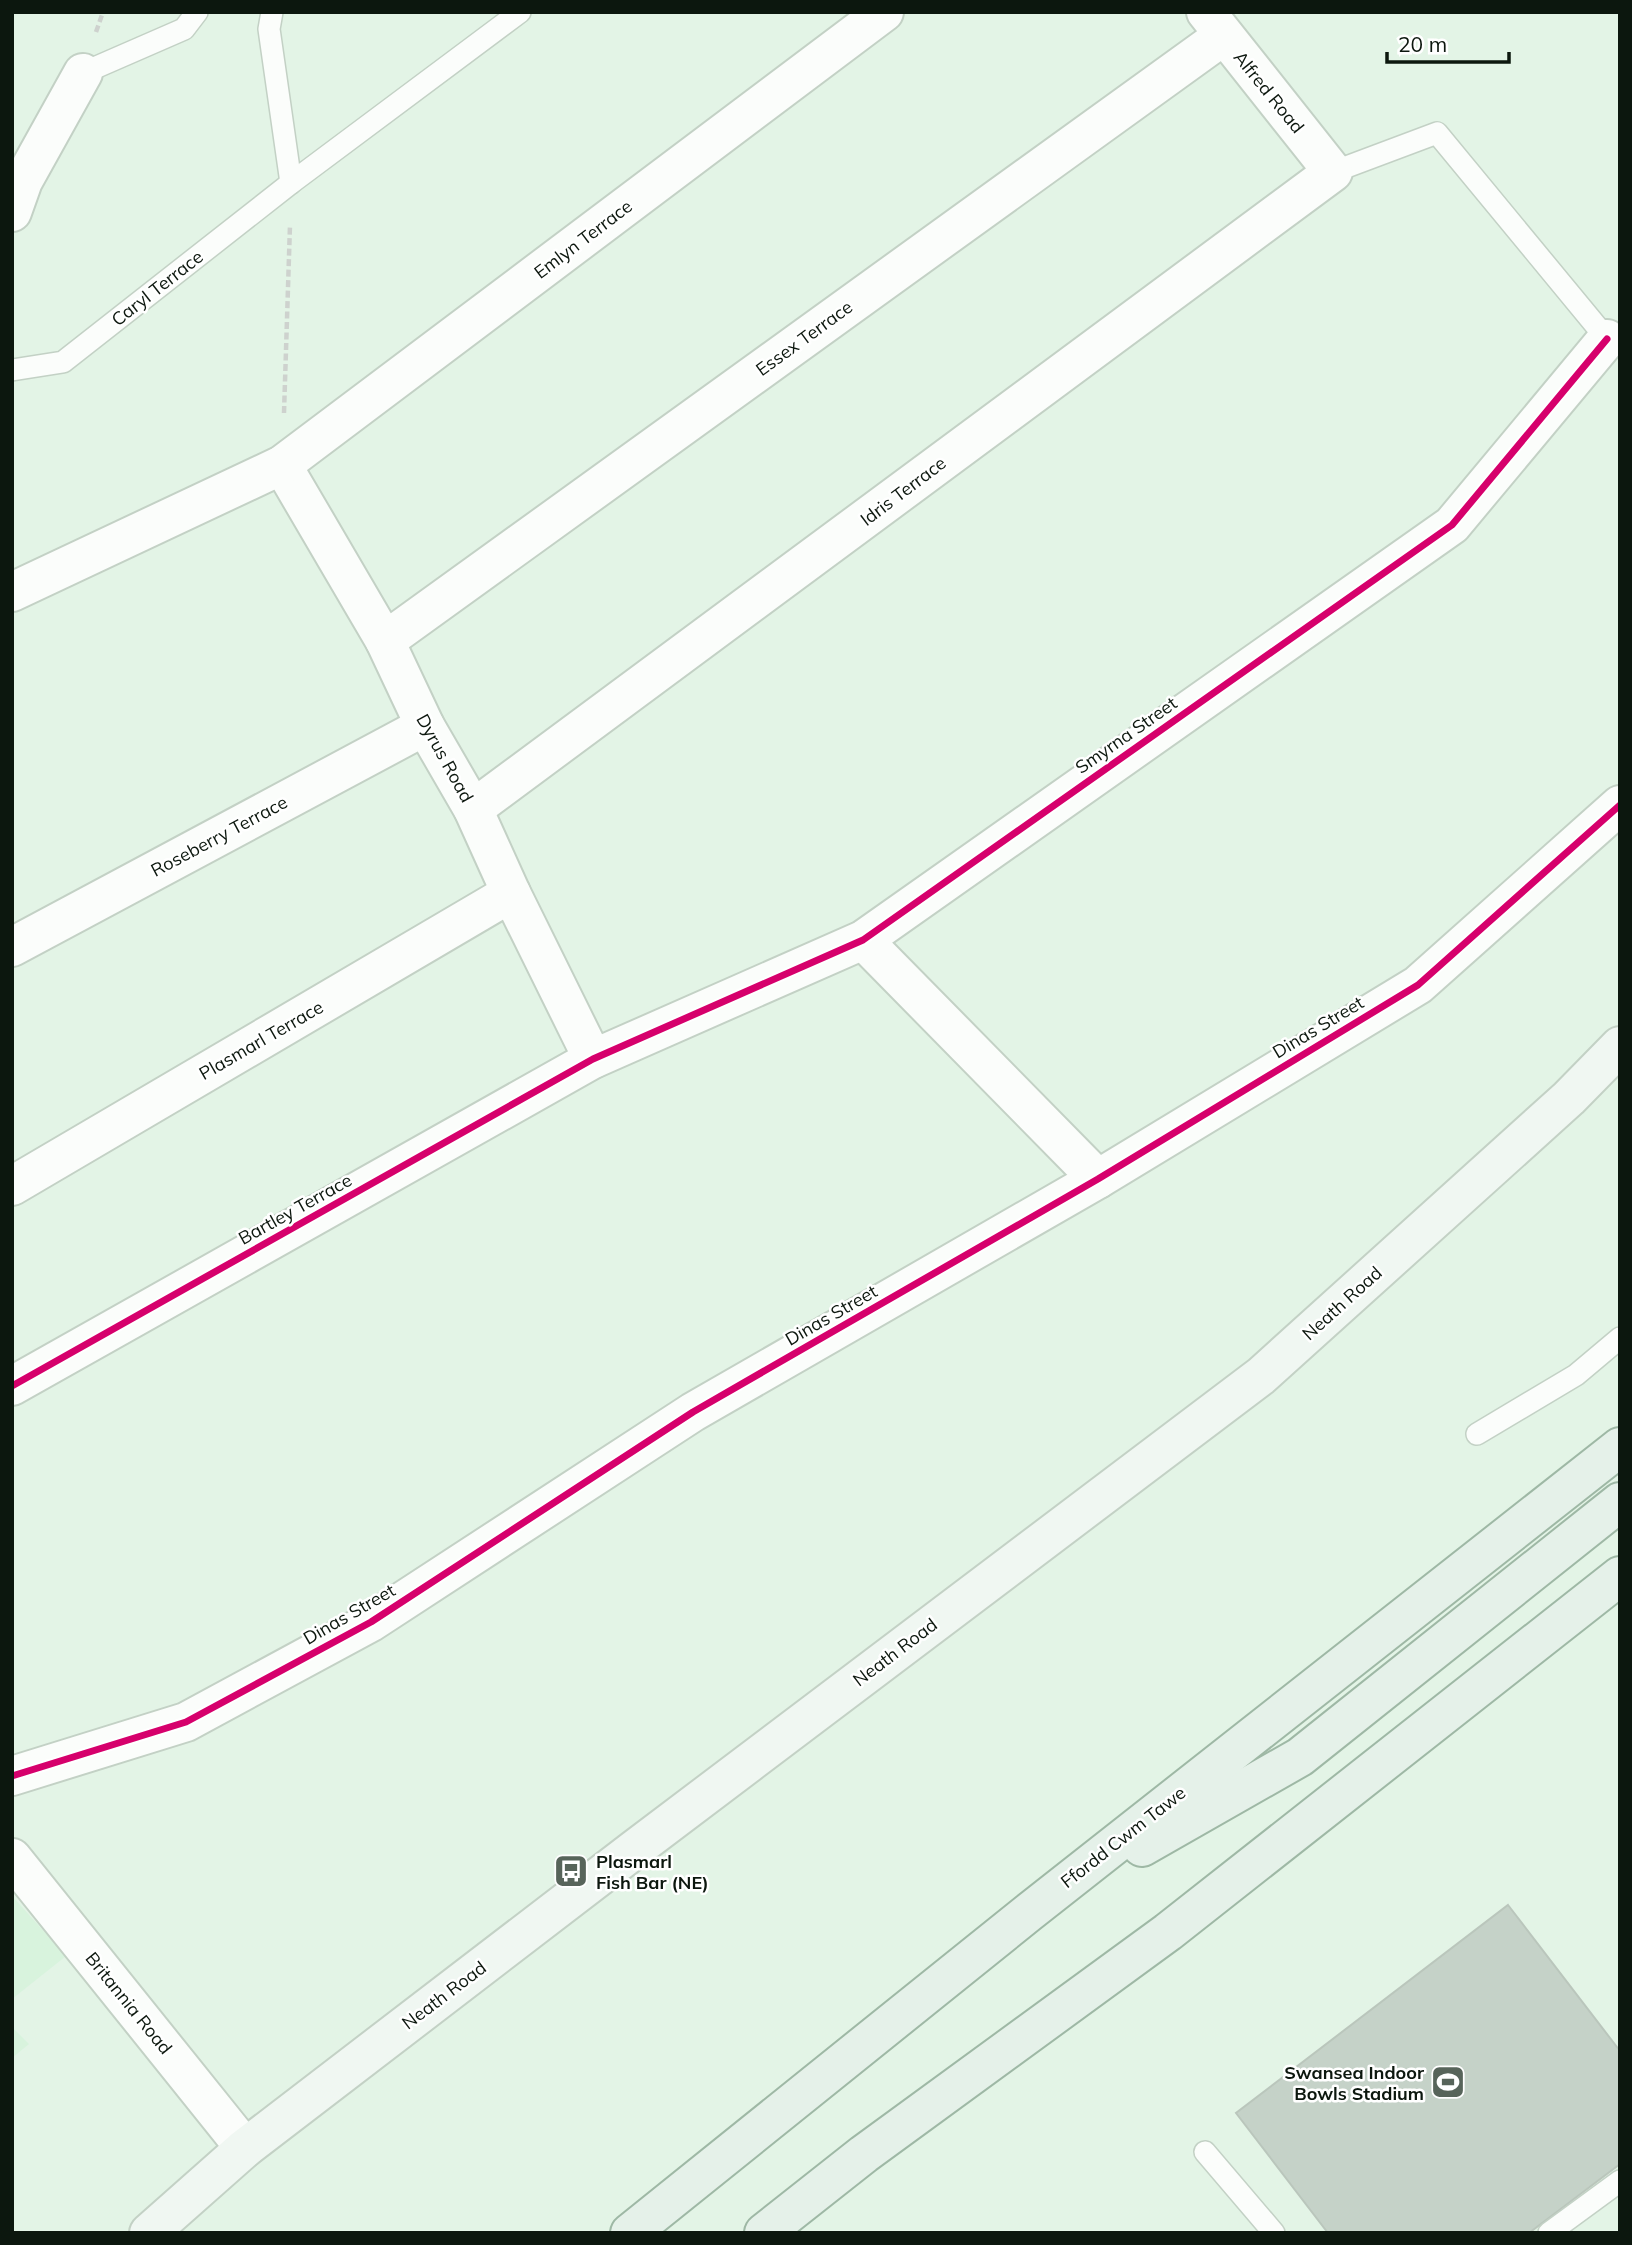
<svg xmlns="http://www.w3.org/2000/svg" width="1632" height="2245" font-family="Mulish,sans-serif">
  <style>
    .built { fill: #d8f3dd }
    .building { fill: #c5d2c8; stroke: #bac6bc; stroke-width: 2 }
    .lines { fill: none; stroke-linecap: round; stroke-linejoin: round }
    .service-casing { stroke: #c3d1c5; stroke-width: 24 }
    .minor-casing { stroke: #c3d1c5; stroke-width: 42 }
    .secondary-casing { stroke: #c3d1c5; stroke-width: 42 }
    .primary-casing { stroke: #9eb8a5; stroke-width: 42 }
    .path { stroke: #ced2ce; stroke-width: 4.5; stroke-dasharray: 7 3.5; stroke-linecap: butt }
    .service { stroke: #fbfdfb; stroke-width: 21 }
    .minor { stroke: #fbfdfb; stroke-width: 38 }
    .secondary { stroke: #f0f7f2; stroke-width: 38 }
    .primary { stroke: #e5f1e9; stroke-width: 38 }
    .cycleway-casing { stroke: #fff; stroke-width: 11 }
    .cycleway { stroke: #d6006c; stroke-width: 7 }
    .labels { text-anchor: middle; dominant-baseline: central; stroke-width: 5; stroke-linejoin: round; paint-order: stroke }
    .street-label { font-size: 18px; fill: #0c170e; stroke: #fff }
    .poi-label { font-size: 18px; font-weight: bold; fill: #0c170e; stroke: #fff; text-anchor: start }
  </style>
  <rect width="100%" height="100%" fill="#e3f4e6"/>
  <g class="built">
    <polygon points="12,1896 66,1956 12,1999"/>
    <polygon points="12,2027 29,2044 12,2058"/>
  </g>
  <polygon class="building" points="1508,1905 1620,2051 1620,2164 1529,2233 1328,2233 1236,2113"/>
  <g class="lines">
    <g class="service-casing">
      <g id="service">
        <polyline points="272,12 269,29 291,183"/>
        <polyline points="83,73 184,29 197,12"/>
        <polyline points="1333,172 1437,133 1607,339"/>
        <polyline points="12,370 63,362 291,183 520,12"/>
        <polyline points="1477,1434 1576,1375 1620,1338"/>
        <polyline points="1205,2152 1274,2233"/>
        <polyline points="1549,2233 1620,2181"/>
      </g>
    </g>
    <g class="minor-casing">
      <g id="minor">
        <polyline points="12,212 23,181 83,73"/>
        <polyline points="282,465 385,641 425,726 473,809 511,893 593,1059"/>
        <polyline points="12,592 282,465 884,12"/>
        <polyline points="385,641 1223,36"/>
        <polyline points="473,809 1333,172 1206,12"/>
        <polyline points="863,940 1098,1179"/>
        <polyline points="12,947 425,726"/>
        <polyline points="12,1186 511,893"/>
        <polyline points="12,1386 593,1059 863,940 1452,525 1607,339"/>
        <polyline points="12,1776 186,1722 371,1622 693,1412 1098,1179 1418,985 1620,805"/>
        <polyline points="12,1858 245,2148"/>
      </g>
    </g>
    <g class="secondary-casing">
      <polyline id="secondary" points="149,2233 245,2148 635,1849 1261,1376 1569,1098 1620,1046"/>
    </g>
    <g class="primary-casing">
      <g id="primary">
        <polyline points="1142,1847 1300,1757 1620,1502"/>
        <polyline points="630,2233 1028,1913 1620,1447"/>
        <polyline points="764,2233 864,2154 1168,1932 1620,1576"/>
      </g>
    </g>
    <g class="path">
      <polyline points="96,32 103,12"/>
      <polyline points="284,413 290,225"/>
    </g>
    <use href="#service" class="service"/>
    <use href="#minor" class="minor"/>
    <use href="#secondary" class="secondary"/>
    <use href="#primary" class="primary"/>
    <g class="cycleway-casing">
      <g id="cycleway">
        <polyline points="12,1386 593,1059 863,940 1452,525 1607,339"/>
        <polyline points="12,1776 186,1722 371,1622 693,1412 1098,1179 1418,985 1620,805"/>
      </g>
    </g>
    <use href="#cycleway" class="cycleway"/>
  </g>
  <defs>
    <g id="bus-square" transform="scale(1.75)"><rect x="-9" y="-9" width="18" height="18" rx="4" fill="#57645a" stroke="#fff"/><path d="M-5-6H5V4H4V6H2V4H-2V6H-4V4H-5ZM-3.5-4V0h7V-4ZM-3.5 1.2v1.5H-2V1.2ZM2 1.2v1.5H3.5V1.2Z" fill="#fff"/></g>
    <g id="stadium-square" transform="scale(1.75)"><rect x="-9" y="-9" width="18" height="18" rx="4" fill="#57645a" stroke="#fff"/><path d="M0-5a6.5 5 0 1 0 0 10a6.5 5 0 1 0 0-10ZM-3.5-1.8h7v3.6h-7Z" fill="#fff"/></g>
  </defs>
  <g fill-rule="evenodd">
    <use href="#bus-square" x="571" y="1871"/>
    <use href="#stadium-square" x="1448" y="2082"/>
  </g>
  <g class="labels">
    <g class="street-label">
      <text transform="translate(1269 92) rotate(51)">Alfred Road</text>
      <text transform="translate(583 239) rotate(-37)">Emlyn Terrace</text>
      <text transform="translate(157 288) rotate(-38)">Caryl Terrace</text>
      <text transform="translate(804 338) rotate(-36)">Essex Terrace</text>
      <text transform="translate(903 491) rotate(-37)">Idris Terrace</text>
      <text transform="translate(1126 735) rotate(-35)">Smyrna Street</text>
      <text transform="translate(445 758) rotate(61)">Dyrus Road</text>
      <text transform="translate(219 836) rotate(-28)">Roseberry Terrace</text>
      <text transform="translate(1318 1027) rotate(-31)">Dinas Street</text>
      <text transform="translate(261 1040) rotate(-30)">Plasmarl Terrace</text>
      <text transform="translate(295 1209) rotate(-29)">Bartley Terrace</text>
      <text transform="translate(1342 1303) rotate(-42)">Neath Road</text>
      <text transform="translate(831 1315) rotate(-30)">Dinas Street</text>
      <text transform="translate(349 1614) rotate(-30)">Dinas Street</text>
      <text transform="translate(895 1652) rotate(-37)">Neath Road</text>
      <text transform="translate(1123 1837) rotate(-38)">Ffordd Cwm Tawe</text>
      <text transform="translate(444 1995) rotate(-37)">Neath Road</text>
      <text transform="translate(129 2003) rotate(51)">Britannia Road</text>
    </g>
    <g class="poi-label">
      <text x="596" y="1861">Plasmarl<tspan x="596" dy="21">Fish Bar (NE)</tspan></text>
      <text x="1424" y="2072" text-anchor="end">Swansea Indoor<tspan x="1424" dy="21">Bowls Stadium</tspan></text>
    </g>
  </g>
  <rect width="1632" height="2245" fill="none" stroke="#0c170e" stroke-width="28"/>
  <path d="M1387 52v10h122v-10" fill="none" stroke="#0c170e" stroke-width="3.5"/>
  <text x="1398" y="52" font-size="21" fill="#0c170e" stroke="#ffffff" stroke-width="5" paint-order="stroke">20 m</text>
</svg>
